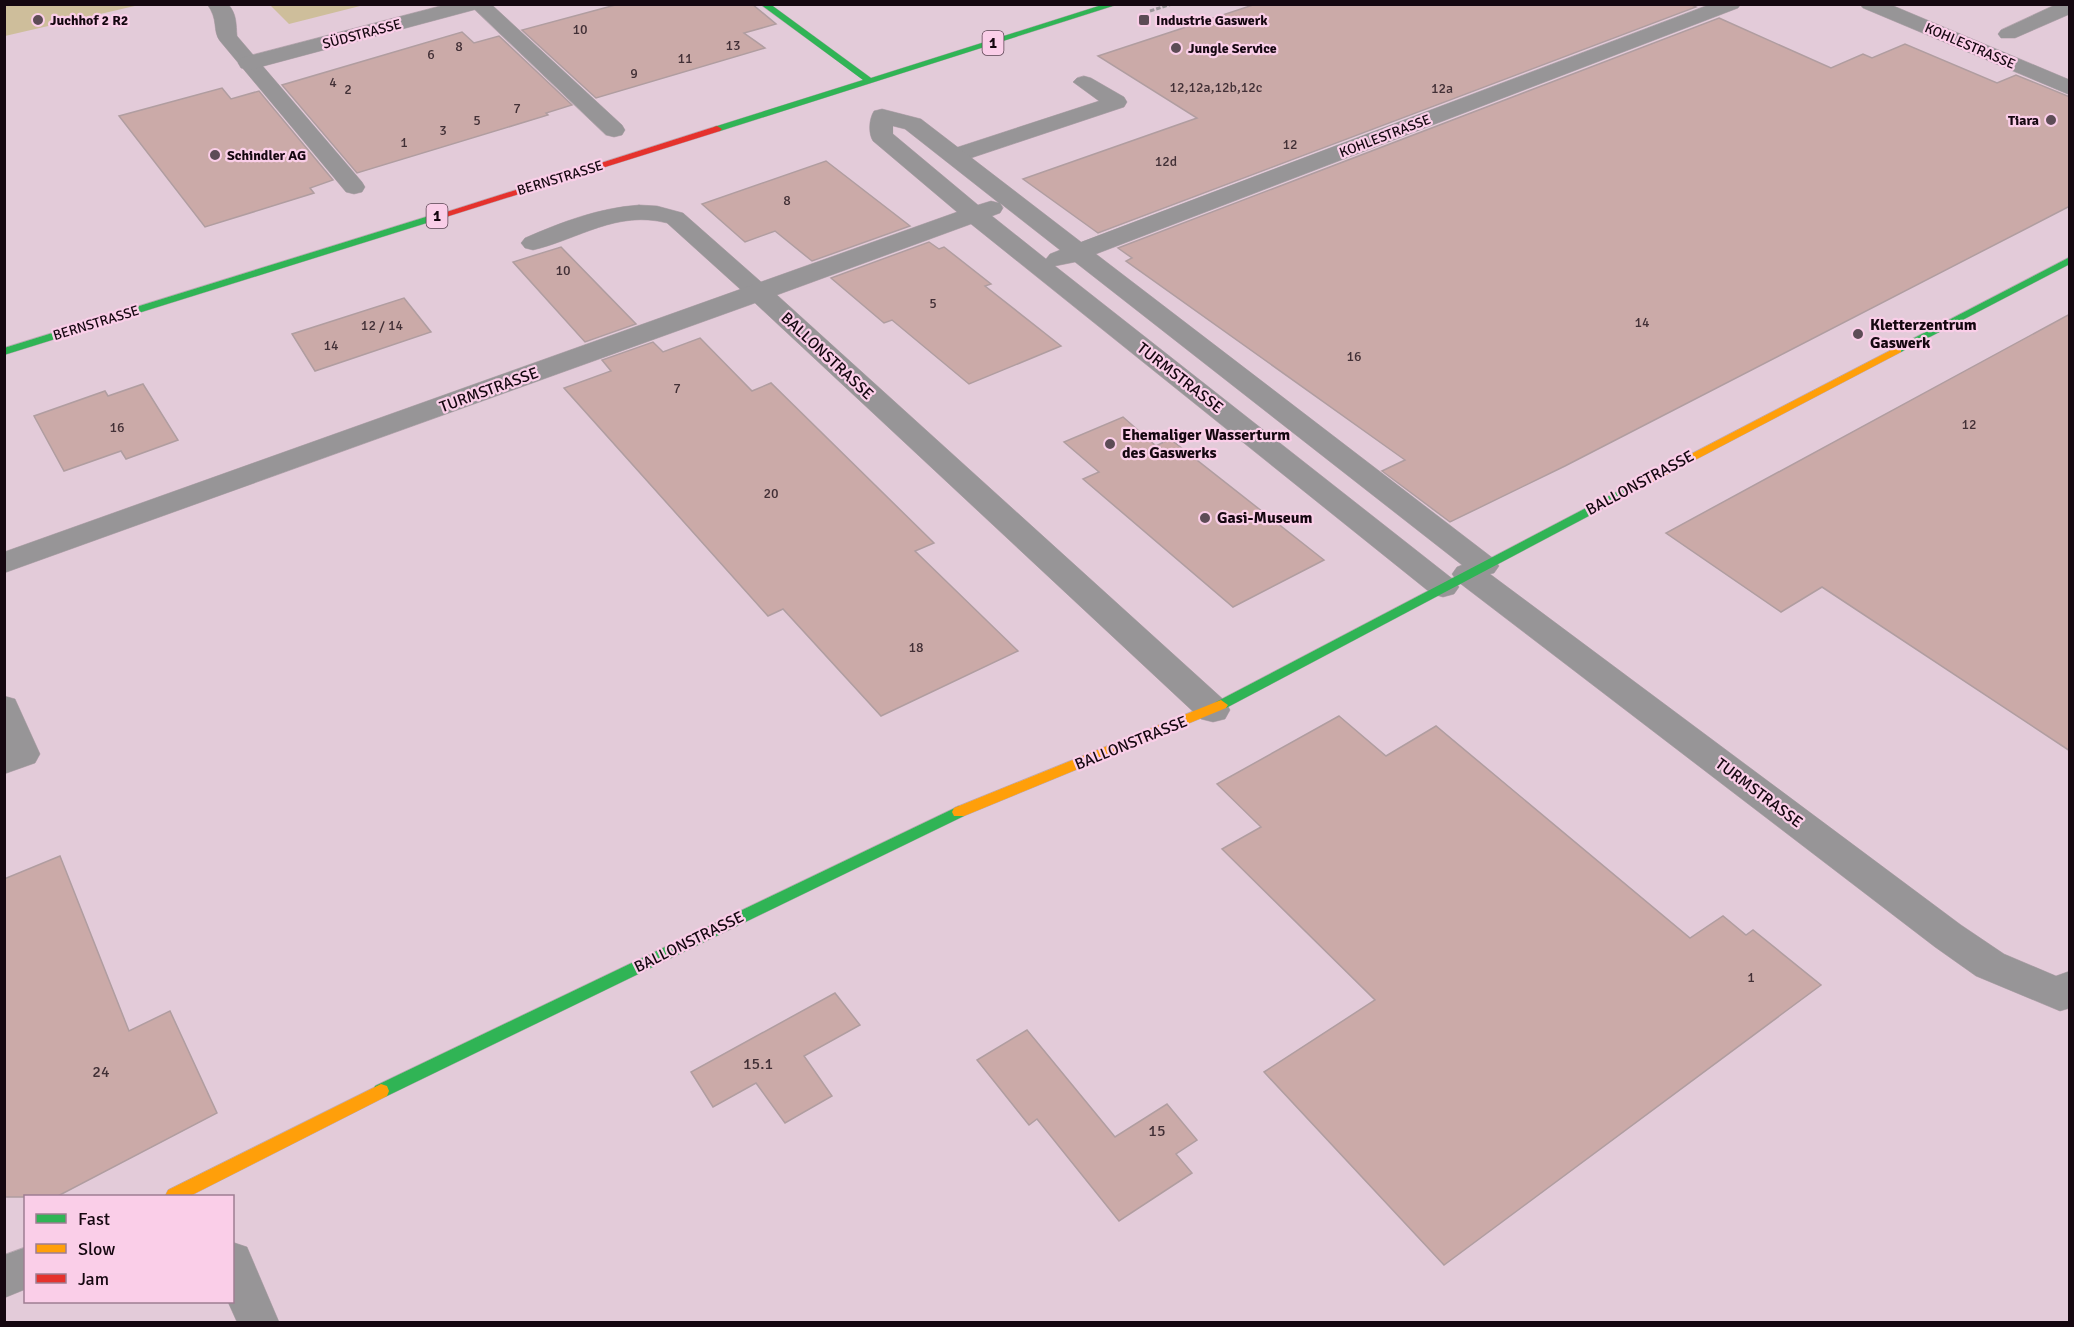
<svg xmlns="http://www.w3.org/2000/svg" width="2074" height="1327" font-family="Signika,sans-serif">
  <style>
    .green { fill: #cebe9b }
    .building { fill: #cbaaa8; stroke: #b09da0; stroke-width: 1.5 }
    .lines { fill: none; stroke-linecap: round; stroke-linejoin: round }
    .lane-casing { stroke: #bca9b4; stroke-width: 1 }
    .street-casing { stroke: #bca9b4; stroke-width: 1 }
    .fast-casing { stroke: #bca9b4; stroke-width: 1 }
    .slow-casing { stroke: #bca9b4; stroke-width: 1 }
    .jam-casing { stroke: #bca9b4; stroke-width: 1 }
    .path { stroke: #9d979b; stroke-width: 3; stroke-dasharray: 4.5 2; stroke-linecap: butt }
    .lane { fill: #979597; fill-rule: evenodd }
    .street { fill: #979597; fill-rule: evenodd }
    .fast { fill: #30b455; fill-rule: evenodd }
    .slow { fill: #ff9f0a; fill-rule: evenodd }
    .jam { fill: #e5322d; fill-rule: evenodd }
    .poi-dot { fill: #5d4c56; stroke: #facee8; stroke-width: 2 }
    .labels { text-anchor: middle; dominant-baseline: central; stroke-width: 4.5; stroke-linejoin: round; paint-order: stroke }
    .far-poi-label { font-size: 14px; font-weight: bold; fill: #150710; stroke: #facee8; text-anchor: start }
    .number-label { font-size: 14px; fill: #423036 }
    .far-street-label { font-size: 14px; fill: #150710; stroke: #facee8 }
    .shield { fill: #facee8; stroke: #5a4351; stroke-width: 1.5 }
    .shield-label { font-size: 15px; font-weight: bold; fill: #150710 }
    .poi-label { font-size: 16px; font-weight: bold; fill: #150710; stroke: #facee8; text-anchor: start }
    .street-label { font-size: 16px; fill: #150710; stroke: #facee8 }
    .near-number-label { font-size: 16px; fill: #423036 }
  </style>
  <rect width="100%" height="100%" fill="#e3cbd9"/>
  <g class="green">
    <polygon points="5,4 139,4 139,5 5,36"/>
    <polygon points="270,5 364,5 289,24"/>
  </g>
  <g class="building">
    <polygon points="619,4 752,4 776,24 744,33 765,48 596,98 522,30"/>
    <polygon points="1256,4 1690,4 1696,7 1098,233 1023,179 1197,118 1098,56"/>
    <polygon points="1719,18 1831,68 1863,54 1872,58 1905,44 1997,83 2016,75 2070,97 2070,206 1565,466 1450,522 1382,471 1405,460 1126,261 1132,258 1118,248"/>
    <polygon points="462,32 474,43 499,36 572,105 546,113 548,115 357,173 282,85"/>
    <polygon points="222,88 231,99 259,91 333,180 310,188 314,193 205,227 119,116"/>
    <polygon points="826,161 910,226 812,261 775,231 745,242 702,204"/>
    <polygon points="929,242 939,249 944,247 991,284 985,286 1061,346 969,384 892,320 884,323 831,278"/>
    <polygon points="561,247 636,324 585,342 513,262"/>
    <polygon points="404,298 431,332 315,371 292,334"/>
    <polygon points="2070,314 2070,751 1822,587 1781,612 1666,533"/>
    <polygon points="700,338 752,391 771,383 934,543 915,551 1018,651 881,716 783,609 768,616 564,388 611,371 602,360 653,342 663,352"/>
    <polygon points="143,384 178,440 126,459 121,451 64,471 34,416 105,391 108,396"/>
    <polygon points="1123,417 1156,446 1170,439 1324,560 1233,607 1083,479 1099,472 1064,442"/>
    <polygon points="1339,716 1386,756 1436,726 1690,938 1723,916 1746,935 1753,930 1821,985 1444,1265 1264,1072 1375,1000 1222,849 1261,827 1217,784"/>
    <polygon points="60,856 129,1031 170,1011 217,1113 56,1197 4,1197 4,879"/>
    <polygon points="835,993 860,1025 804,1056 832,1096 785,1123 756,1083 713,1107 691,1072"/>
    <polygon points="1027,1030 1115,1137 1167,1104 1197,1140 1176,1154 1192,1173 1119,1221 1037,1119 1029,1125 977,1060"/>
  </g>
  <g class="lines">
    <g class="lane-casing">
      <g id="lane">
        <path d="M207,4H228C237,14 236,24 237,36L362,182L365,187L362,192L354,194L346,192L220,41C212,30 219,20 207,4Z"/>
        <polygon points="469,4 491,4 622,125 625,130 622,135 614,137 606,135"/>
        <polygon points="2057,4 2070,4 2070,14 2015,38 2001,38 1998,34 2001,30"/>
        <polygon points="1084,76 1091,78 1124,97 1127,102 1124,107 962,161 954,163 946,161 943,156 946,151 1099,101 1073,82 1077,78"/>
        <path d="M639,205L657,206L683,213L768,288L771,293L768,298L759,300L750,298L667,223C617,210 579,239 533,250L525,248L521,243L525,238C562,222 598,208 639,205Z"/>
        <polygon points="4,696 15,699 40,754 35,763 4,774"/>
        <polygon points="232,1242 247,1247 279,1322 237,1322 228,1302 232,1302"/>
      </g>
    </g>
    <g class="street-casing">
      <g id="street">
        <polygon points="448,4 484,4 481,8 249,70 241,68 238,63 241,58"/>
        <path d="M1711,4H1741L1738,8L1096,254L1494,559L1499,566L1494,573L1490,574L1961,925L2004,954L2056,976L2070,971V1008L2060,1011L1976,976L1935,947L1457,581L1452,574L1457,567L1462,565L1075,262L1055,266L1454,580L1459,587L1454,594L1443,597L1432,594L971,224L777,295L1225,701L1230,710L1225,719L1213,722L1201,719L755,303L4,573V552L957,212L873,141C868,133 869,119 874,111L882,109L921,119L1081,242ZM893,126L905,129L999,203L991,201L978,205L893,134ZM1000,203L1060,250L1050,254L1046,259L992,216L1000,213L1003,208Z"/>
        <polygon points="1860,4 1889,4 2070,80 2070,95 1863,8"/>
        <polygon points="26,1247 26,1289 4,1298 4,1255"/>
      </g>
    </g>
    <g class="fast-casing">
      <g id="fast">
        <polygon points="760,4 770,4 871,78 1105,4 1119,4 720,131 714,131 714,127 863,80"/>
        <polygon points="445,211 450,214 449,216 4,355 4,348"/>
        <polygon points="2070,257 2070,264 1901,352 1893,352 1891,350"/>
        <polygon points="1649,475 1653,476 1655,479 1653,482 1226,708 1216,708 1214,705 1216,702"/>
        <polygon points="959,806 964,808 966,812 964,816 387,1096 381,1098 375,1096 373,1091 375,1086"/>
      </g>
    </g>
    <g class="slow-casing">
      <g id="slow">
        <polygon points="1897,347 1901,348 1901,352 1653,482 1649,483 1643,479"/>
        <polygon points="1221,700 1228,705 1226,708 964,816 954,816 952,812 954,808"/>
        <polygon points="381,1084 387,1086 389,1091 387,1096 190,1196 165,1196 168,1190"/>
      </g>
    </g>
    <g class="jam-casing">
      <polygon id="jam" points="717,126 722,129 720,131 449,216 445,217 440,214"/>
    </g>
    <polyline class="path" points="1150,11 1172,4"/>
    <use href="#lane" class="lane"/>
    <use href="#street" class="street"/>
    <use href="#fast" class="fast"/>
    <use href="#slow" class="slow"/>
    <use href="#jam" class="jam"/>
  </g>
  <g class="poi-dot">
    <circle cx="38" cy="20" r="6"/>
    <rect x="1138" y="14" width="12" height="12" rx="3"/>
    <circle cx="1176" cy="48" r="6"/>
    <circle cx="2051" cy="120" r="6"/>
    <circle cx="215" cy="155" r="6"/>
    <circle cx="1858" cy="334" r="6"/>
    <circle cx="1110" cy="444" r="6"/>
    <circle cx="1205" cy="518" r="6"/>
  </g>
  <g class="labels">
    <g class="far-poi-label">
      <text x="50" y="20">Juchhof 2 R2</text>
      <text x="1156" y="20">Industrie Gaswerk</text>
      <text x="1188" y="48">Jungle Service</text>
      <text x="2039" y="120" text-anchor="end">Tiara</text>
      <text x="227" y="155">Schindler AG</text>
    </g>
    <g class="number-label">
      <text x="580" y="29">10</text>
      <text x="733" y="45">13</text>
      <text x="459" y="46">8</text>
      <text x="431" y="54">6</text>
      <text x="685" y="58">11</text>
      <text x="634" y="73">9</text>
      <text x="333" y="82">4</text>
      <text x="1216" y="87">12,12a,12b,12c</text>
      <text x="1442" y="88">12a</text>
      <text x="348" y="89">2</text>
      <text x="517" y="108">7</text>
      <text x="477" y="120">5</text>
      <text x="443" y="130">3</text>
      <text x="404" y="142">1</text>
      <text x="1290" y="144">12</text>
      <text x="1166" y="161">12d</text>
      <text x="787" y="200">8</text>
      <text x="563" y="270">10</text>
      <text x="933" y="303">5</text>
      <text x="1642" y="322">14</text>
      <text x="382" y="325">12 / 14</text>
      <text x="331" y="345">14</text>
      <text x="1354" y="356">16</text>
      <text x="677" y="388">7</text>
      <text x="1969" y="424">12</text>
      <text x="117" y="427">16</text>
      <text x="771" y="493">20</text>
      <text x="916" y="647">18</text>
      <text x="1751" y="977">1</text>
    </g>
    <g class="far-street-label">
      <text transform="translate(362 34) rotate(-15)">SÜDSTRASSE</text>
      <text transform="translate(1970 46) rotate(23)">KOHLESTRASSE</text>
      <text transform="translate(1385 136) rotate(-21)">KOHLESTRASSE</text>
      <text transform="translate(560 178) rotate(-17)">BERNSTRASSE</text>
      <text transform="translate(96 323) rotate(-17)">BERNSTRASSE</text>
    </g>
    <g class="shield">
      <rect x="982.5" y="31" width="21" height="24" rx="4.5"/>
      <rect x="426.5" y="204" width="21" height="24" rx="4.5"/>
    </g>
    <g class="shield-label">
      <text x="993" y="43">1</text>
      <text x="437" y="216">1</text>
    </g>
    <g class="poi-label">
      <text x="1870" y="325">Kletterzentrum<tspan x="1870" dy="18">Gaswerk</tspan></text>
      <text x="1122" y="435">Ehemaliger Wasserturm<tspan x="1122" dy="18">des Gaswerks</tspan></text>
      <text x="1217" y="518">Gasi-Museum</text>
    </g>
    <g class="street-label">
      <text transform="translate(827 356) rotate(43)">BALLONSTRASSE</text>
      <text transform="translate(1180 378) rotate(38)">TURMSTRASSE</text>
      <text transform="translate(489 390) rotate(-20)">TURMSTRASSE</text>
      <text transform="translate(1640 483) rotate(-28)">BALLONSTRASSE</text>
      <text transform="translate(1131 743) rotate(-22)">BALLONSTRASSE</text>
      <text transform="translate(1759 793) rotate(37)">TURMSTRASSE</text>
      <text transform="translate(689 942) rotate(-26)">BALLONSTRASSE</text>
    </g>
    <g class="near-number-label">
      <text x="758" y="1064">15.1</text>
      <text x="101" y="1072">24</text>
      <text x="1157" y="1131">15</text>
    </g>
  </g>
  <rect width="2074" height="1327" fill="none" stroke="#150710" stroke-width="12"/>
  <rect x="24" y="1195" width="210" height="108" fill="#facee8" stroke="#9e7e92" stroke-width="1.5"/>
  <rect x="36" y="1214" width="30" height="9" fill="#30b455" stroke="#9e7e92" stroke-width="1.5"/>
  <text x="78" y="1225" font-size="18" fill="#150710">Fast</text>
  <rect x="36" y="1244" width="30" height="9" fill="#ff9f0a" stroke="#9e7e92" stroke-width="1.5"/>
  <text x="78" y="1255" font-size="18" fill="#150710">Slow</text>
  <rect x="36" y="1274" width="30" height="9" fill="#e5322d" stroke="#9e7e92" stroke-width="1.5"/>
  <text x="78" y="1285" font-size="18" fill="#150710">Jam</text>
</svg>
